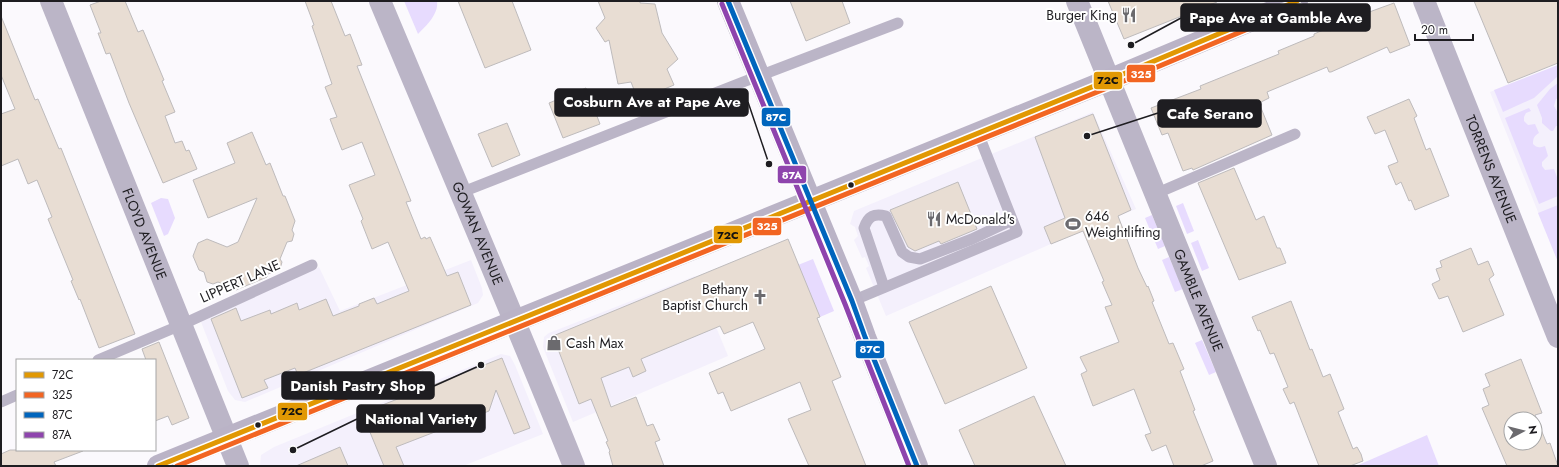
<svg xmlns="http://www.w3.org/2000/svg" width="1559" height="467" font-family="Jost,sans-serif">
  <style>
    .built { fill: #f4f0fc }
    .green { fill: #e7dbfe }
    .building { fill: #e8ddd3; stroke: #bebbbc; fill-rule: evenodd }
    .lines { fill: none; stroke-linecap: round; stroke-linejoin: round }
    .lane { stroke: #bbb5c7; stroke-width: 11 }
    .street { stroke: #bbb5c7; stroke-width: 22 }
    .secondary { stroke: #bab3c6; stroke-width: 22 }
    .bus-1-casing { stroke: #fff; stroke-width: 8 }
    .bus-2-casing { stroke: #fff; stroke-width: 8 }
    .bus-3-casing { stroke: #fff; stroke-width: 8 }
    .bus-4-casing { stroke: #fff; stroke-width: 8 }
    .bus-1 { stroke: #e19803; stroke-width: 5 }
    .bus-2 { stroke: #f26522; stroke-width: 5 }
    .bus-3 { stroke: #0065bd; stroke-width: 5 }
    .bus-4 { stroke: #8e44ad; stroke-width: 5 }
    .bus-dot { fill: #1e1d21; stroke: #fff; stroke-width: 1.5 }
    .labels { text-anchor: middle; dominant-baseline: central; stroke-width: 4; stroke-linejoin: round; paint-order: stroke }
    .poi-label { font-size: 14px; fill: #1e1d21; stroke: #fff; text-anchor: start }
    .street-label { font-size: 14px; fill: #1e1d21; stroke: #fff }
    .leader { fill: none; stroke: #1e1d21; stroke-width: 1.5 }
    .callout-dot { fill: #1e1d21; stroke: #fff; stroke-width: 1.5 }
    .callout { fill: #1e1d21; stroke: #1e1d21; stroke-width: 1.5 }
    .callout-label { font-size: 15px; text-anchor: middle; font-weight: bold; fill: #fff }
    .line-badge { stroke: #fff; stroke-width: 1.5 }
    .badge-label { font-size: 11px; text-anchor: middle; font-weight: bold; fill: #fff }
    .pale-badge-label { font-size: 11px; text-anchor: middle; font-weight: bold; fill: #111 }
  </style>
  <rect width="100%" height="100%" fill="#fbf9fd"/>
  <g class="built">
    <polygon points="1558,65 1558,262 1490,92"/>
    <polygon points="1093,112 1136,209 1060,240 886,316 866,268 869,266 865,257 862,258 854,240 858,236 855,227 850,224 854,211"/>
    <polygon points="471,260 482,288 483,295 478,303 245,402 235,400 228,391 201,322 319,267 340,311"/>
    <polygon points="695,276 728,356 573,422 543,347 544,337 549,333"/>
    <polygon points="501,354 510,356 515,365 543,434 463,466 260,466 261,455 274,447"/>
  </g>
  <g class="green">
    <path d="M404,1H437C439,14 426,26 418,34Z"/>
    <polygon points="1558,65 1558,76 1534,98 1503,112 1494,90"/>
    <polygon points="1558,83 1558,98 1556,99 1554,106 1558,113 1558,126 1556,126 1553,131 1551,131 1542,123 1542,118 1537,105 1550,89"/>
    <path d="M1529,108L1531,111L1526,113L1524,117V121L1528,125L1535,124L1539,133C1534,136 1533,138 1533,144C1537,148 1539,148 1545,146L1548,156L1542,162V166L1545,170L1554,169L1558,180V196L1539,204L1505,118Z"/>
    <polygon points="161,198 168,199 175,218 168,234 164,236 151,203"/>
    <polygon points="1183,203 1194,231 1187,234 1176,206"/>
    <polygon points="1558,205 1558,262 1538,213"/>
    <polygon points="1152,215 1165,246 1158,249 1145,218"/>
    <polygon points="1198,240 1209,268 1202,271 1191,243"/>
    <polygon points="1169,257 1183,289 1175,292 1162,260"/>
    <polygon points="813,259 834,311 820,317 798,265"/>
    <polygon points="1202,340 1216,372 1209,375 1195,343"/>
    <polygon points="1427,435 1439,466 1356,466"/>
  </g>
  <g class="building">
    <polygon points="101,1 125,1 138,32 143,30 164,80 162,81 175,112 165,116 175,143 182,141 186,151 189,150 197,169 163,183 129,103 110,53 106,54 98,33 101,33 90,5"/>
    <polygon points="305,1 331,1 345,36 350,34 362,65 357,66 411,201 406,202 421,239 425,237 426,239 430,237 447,276 458,272 471,305 298,375 295,368 264,380 268,388 242,398 211,319 236,308 241,321 270,310 271,314 297,303 299,310 326,299 333,316 359,306 359,304 374,298 377,304 409,291 388,242 372,249 361,221 363,219 349,185 375,175 362,142 342,150 333,127 330,119 337,117 325,87 332,84 312,26 314,25"/>
    <polygon points="458,1 512,1 531,50 485,68"/>
    <polygon points="598,1 640,1 640,3 655,4 662,33 678,59 667,69 674,85 638,100 631,82 618,84 609,40 605,42 596,28 605,18"/>
    <polygon points="790,1 842,1 850,23 806,41"/>
    <polygon points="1108,1 1217,1 1217,2 1124,39"/>
    <polygon points="1474,1 1558,1 1558,63 1508,83"/>
    <polygon points="1394,3 1410,45 1390,53 1387,47 1331,72 1329,72 1327,67 1267,92 1269,98 1259,103 1272,135 1193,170 1192,168 1183,171 1168,133 1162,135 1151,108 1201,89 1200,86 1279,54 1278,51 1314,36 1314,34 1328,28 1330,31 1372,11"/>
    <polygon points="1,16 35,100 38,99 59,149 61,148 135,334 99,348 80,299 79,300 71,281 73,280 48,219 52,217 37,180 28,184 18,159 1,166 1,114 15,109 1,75"/>
    <polygon points="586,88 600,124 563,138 549,103"/>
    <polygon points="1409,99 1417,116 1414,118 1426,150 1430,148 1449,196 1415,210 1411,200 1409,201 1401,182 1396,185 1388,166 1398,162 1385,130 1375,134 1367,117"/>
    <polygon points="1093,114 1131,210 1118,216 1138,268 1147,287 1148,286 1154,301 1152,302 1169,344 1173,343 1184,369 1180,371 1195,410 1193,411 1213,461 1201,466 1174,466 1166,445 1152,451 1145,435 1151,433 1134,389 1093,406 1081,374 1087,371 1080,357 1119,342 1105,307 1112,305 1102,282 1104,281 1083,231 1051,244 1044,227 1065,218 1035,137"/>
    <polygon points="507,123 520,155 492,167 478,134"/>
    <polygon points="252,132 266,165 270,163 283,196 285,196 295,221 292,230 294,234 292,241 287,242 280,259 282,262 280,269 268,274 267,277 236,290 218,282 213,284 207,282 204,272 199,270 193,256 198,243 207,239 227,247 238,242 257,198 208,218 193,180 235,163 227,143"/>
    <polygon points="1234,168 1256,220 1264,216 1277,248 1280,248 1286,263 1239,280 1198,183"/>
    <polygon points="958,182 977,229 941,244 939,241 915,251 908,247 890,210"/>
    <polygon points="788,239 820,317 817,318 841,377 832,381 866,466 809,466 788,419 811,410 800,382 731,411 723,392 718,394 709,373 765,349 753,322 724,334 720,326 641,359 646,371 633,377 629,367 601,378 611,407 636,397 647,426 653,424 660,440 655,442 664,466 613,466 609,452 610,451 606,442 608,441 591,399 579,404 553,336"/>
    <polygon points="1471,248 1478,265 1488,261 1494,275 1489,279 1504,315 1463,332 1448,296 1439,299 1432,284 1440,280 1436,269 1442,267 1440,261"/>
    <polygon points="991,286 1027,368 945,404 909,322"/>
    <polygon points="1291,301 1310,350 1312,349 1323,377 1330,374 1344,409 1338,412 1353,449 1357,447 1361,454 1363,461 1350,466 1319,466 1294,402 1290,404 1283,389 1288,387 1274,353 1270,354 1260,330 1258,331 1252,317"/>
    <polygon points="159,342 189,418 172,425 168,416 155,421 155,360 146,360 142,349"/>
    <polygon points="502,358 530,428 514,434 496,390 489,411 396,447 404,466 384,466 362,413"/>
    <path d="M1521,359L1542,413L1535,415L1547,444L1550,443L1558,466H1507L1482,408L1489,405L1483,389L1490,386L1485,374ZM1511,419H1535V443H1511Z"/>
    <polygon points="1034,396 1066,466 975,466 959,430"/>
    <polygon points="340,447 348,466 296,466"/>
    <polygon points="10,450 83,450 83,451 54,462 56,466 1,466 1,454"/>
  </g>
  <g class="lines">
    <g class="lane">
      <polyline points="460,193 743,82 898,23"/>
      <polyline points="1155,194 1295,134"/>
      <path d="M884,287L864,228C868,216 874,213 886,216L902,252L909,257L920,259L972,239L1012,220"/>
      <polyline points="852,301 1017,232 978,133"/>
      <polyline points="98,360 181,325 312,265"/>
      <polyline points="1,402 17,395"/>
    </g>
    <g class="street">
      <path id="s1" d="M51,1L238,466"/>
      <path id="s2" d="M380,1C445,156 511,310 574,466"/>
      <path id="s3" d="M1077,1L1266,466"/>
      <path id="s4" d="M1424,1L1558,337"/>
    </g>
    <g class="secondary">
      <polyline points="728,1 852,301 865,337 917,466"/>
      <polyline points="158,466 1109,80 1297,1"/>
    </g>
    <g class="bus-1-casing">
      <polyline id="bus-1" points="158,466 1109,80 1297,1"/>
    </g>
    <g class="bus-2-casing">
      <polyline id="bus-2" points="177,466 1112,86 1300,7"/>
    </g>
    <g class="bus-3-casing">
      <polyline id="bus-3" points="728,1 852,301 865,337 917,466"/>
    </g>
    <g class="bus-4-casing">
      <polyline id="bus-4" points="722,4 845,304 859,340 909,466"/>
    </g>
    <use href="#bus-1" class="bus-1"/>
    <use href="#bus-2" class="bus-2"/>
    <use href="#bus-3" class="bus-3"/>
    <use href="#bus-4" class="bus-4"/>
  </g>
  <defs>
    <g id="restaurant-bare" transform="scale(1.2)"><path d="M-5-6h1v4h1v-4h1v4h1v-4h1v5L-1.5 .5V6h-2V.5L-5-1ZM5-6V6H3V1.5H1.5Q1.5-4 5-6Z" fill="#6b6a6e" stroke="#fff" stroke-width="2.5" paint-order="stroke"/></g>
    <g id="stadium-bare" transform="scale(1.2)"><path d="M0-5a6.5 5 0 1 0 0 10a6.5 5 0 1 0 0-10ZM-3.5-1.8h7v3.6h-7Z" fill="#6b6a6e" stroke="#fff" stroke-width="2.5" paint-order="stroke"/></g>
    <g id="church-bare" transform="scale(1.2)"><path d="M-1.2-6h2.4v3.5h3.3v2.4h-3.3V6h-2.4V-.1h-3.3v-2.4h3.3Z" fill="#6b6a6e" stroke="#fff" stroke-width="2.5" paint-order="stroke"/></g>
    <g id="shop-bare" transform="scale(1.2)"><path d="M-5-2.5h2.3a2.7 3.5 0 0 1 5.4 0H5L5.5 6h-11ZM-1.5-2.5h3a1.5 2.3 0 0 0-3 0Z" fill="#6b6a6e" stroke="#fff" stroke-width="2.5" paint-order="stroke"/></g>
  </defs>
  <g fill-rule="evenodd">
    <use href="#restaurant-bare" x="1129" y="15"/>
    <use href="#restaurant-bare" x="934" y="219"/>
    <use href="#stadium-bare" x="1073" y="224"/>
    <use href="#church-bare" x="760" y="297"/>
    <use href="#shop-bare" x="554" y="343"/>
  </g>
  <g class="bus-dot">
    <circle cx="851" cy="185" r="3.5"/>
    <circle cx="258" cy="425" r="3.5"/>
  </g>
  <g class="labels">
    <g class="poi-label">
      <text x="1117" y="15" text-anchor="end">Burger King</text>
      <text x="1085" y="216">646<tspan x="1085" dy="16">Weightlifting</tspan></text>
      <text x="946" y="219">McDonald's</text>
      <text x="748" y="289" text-anchor="end">Bethany<tspan x="748" dy="16">Baptist Church</tspan></text>
      <text x="566" y="343">Cash Max</text>
    </g>
    <g class="street-label">
      <text stroke="none"><textPath href="#s4" startOffset="181">TORRENS AVENUE</textPath></text>
      <text stroke="none"><textPath href="#s2" startOffset="252">GOWAN AVENUE</textPath></text>
      <text stroke="none"><textPath href="#s1" startOffset="251">FLOYD AVENUE</textPath></text>
      <text transform="translate(240 281) rotate(-24)">LIPPERT LANE</text>
      <text stroke="none"><textPath href="#s3" startOffset="323">GAMBLE AVENUE</textPath></text>
    </g>
  </g>
  <path class="leader" d="M1131 45L1181 18M769 164L748 102M1087 136L1158 113M481 365L434 386M293 450L357 419"/>
  <g class="callout-dot">
    <circle cx="1131" cy="45" r="4"/>
    <circle cx="769" cy="164" r="4"/>
    <circle cx="1087" cy="136" r="4"/>
    <circle cx="481" cy="365" r="4"/>
    <circle cx="293" cy="450" r="4"/>
  </g>
  <g class="callout">
    <rect x="1181" y="4" width="189" height="27" rx="4"/>
    <rect x="555" y="89" width="193" height="27" rx="4"/>
    <rect x="1158" y="100" width="103" height="27" rx="4"/>
    <rect x="282" y="372" width="152" height="27" rx="4"/>
    <rect x="357" y="405" width="128" height="27" rx="4"/>
  </g>
  <g class="callout-label">
    <text x="1276" y="23">Pape Ave at Gamble Ave</text>
    <text x="652" y="107">Cosburn Ave at Pape Ave</text>
    <text x="1210" y="119">Cafe Serano</text>
    <text x="358" y="391">Danish Pastry Shop</text>
    <text x="421" y="424">National Variety</text>
  </g>
  <g class="line-badge">
    <rect x="1126" y="64" width="30" height="19" rx="4" fill="#f26522"/>
    <rect x="1093" y="71" width="30" height="19" rx="4" fill="#e19803"/>
    <rect x="761" y="107" width="30" height="20" rx="4" fill="#0065bd"/>
    <rect x="777" y="165" width="30" height="19" rx="4" fill="#8e44ad"/>
    <rect x="752" y="217" width="30" height="19" rx="4" fill="#f26522"/>
    <rect x="713" y="225" width="30" height="19" rx="4" fill="#e19803"/>
    <rect x="855" y="340" width="30" height="19" rx="4" fill="#0065bd"/>
    <rect x="277" y="402" width="31" height="19" rx="4" fill="#e19803"/>
  </g>
  <g class="badge-label">
    <text x="1141" y="78">325</text>
    <text x="776" y="121">87C</text>
    <text x="792" y="179">87A</text>
    <text x="767" y="230">325</text>
    <text x="870" y="353">87C</text>
  </g>
  <g class="pale-badge-label">
    <text x="1108" y="84">72C</text>
    <text x="728" y="239">72C</text>
    <text x="292" y="415">72C</text>
  </g>
  <rect width="1559" height="467" fill="none" stroke="#1e1d21" stroke-width="4"/>
  <rect x="16" y="359" width="140" height="92" fill="#ffffff" stroke="#a5a5a6"/>
  <rect x="24" y="372" width="20" height="6" fill="#e19803" stroke="#a5a5a6"/>
  <text x="52" y="379" font-size="12" fill="#1e1d21">72C</text>
  <rect x="24" y="392" width="20" height="6" fill="#f26522" stroke="#a5a5a6"/>
  <text x="52" y="399" font-size="12" fill="#1e1d21">325</text>
  <rect x="24" y="412" width="20" height="6" fill="#0065bd" stroke="#a5a5a6"/>
  <text x="52" y="419" font-size="12" fill="#1e1d21">87C</text>
  <rect x="24" y="432" width="20" height="6" fill="#8e44ad" stroke="#a5a5a6"/>
  <text x="52" y="439" font-size="12" fill="#1e1d21">87A</text>
  <g transform="translate(1523 431) rotate(83)"><circle r="19" fill="#ffffff" stroke="#a5a5a6"/>
  <path d="M0-3L7 15L0 10L-7 15Z" fill="#6b6a6e"/>
  <text y="-6" font-size="11" font-weight="bold" text-anchor="middle" fill="#1e1d21">N</text>
  </g>
  <path d="M1415 34v6h58v-6" fill="none" stroke="#1e1d21" stroke-width="2"/>
  <text x="1421" y="34" font-size="12" fill="#1e1d21" stroke="#ffffff" stroke-width="3" paint-order="stroke">20 m</text>
</svg>
